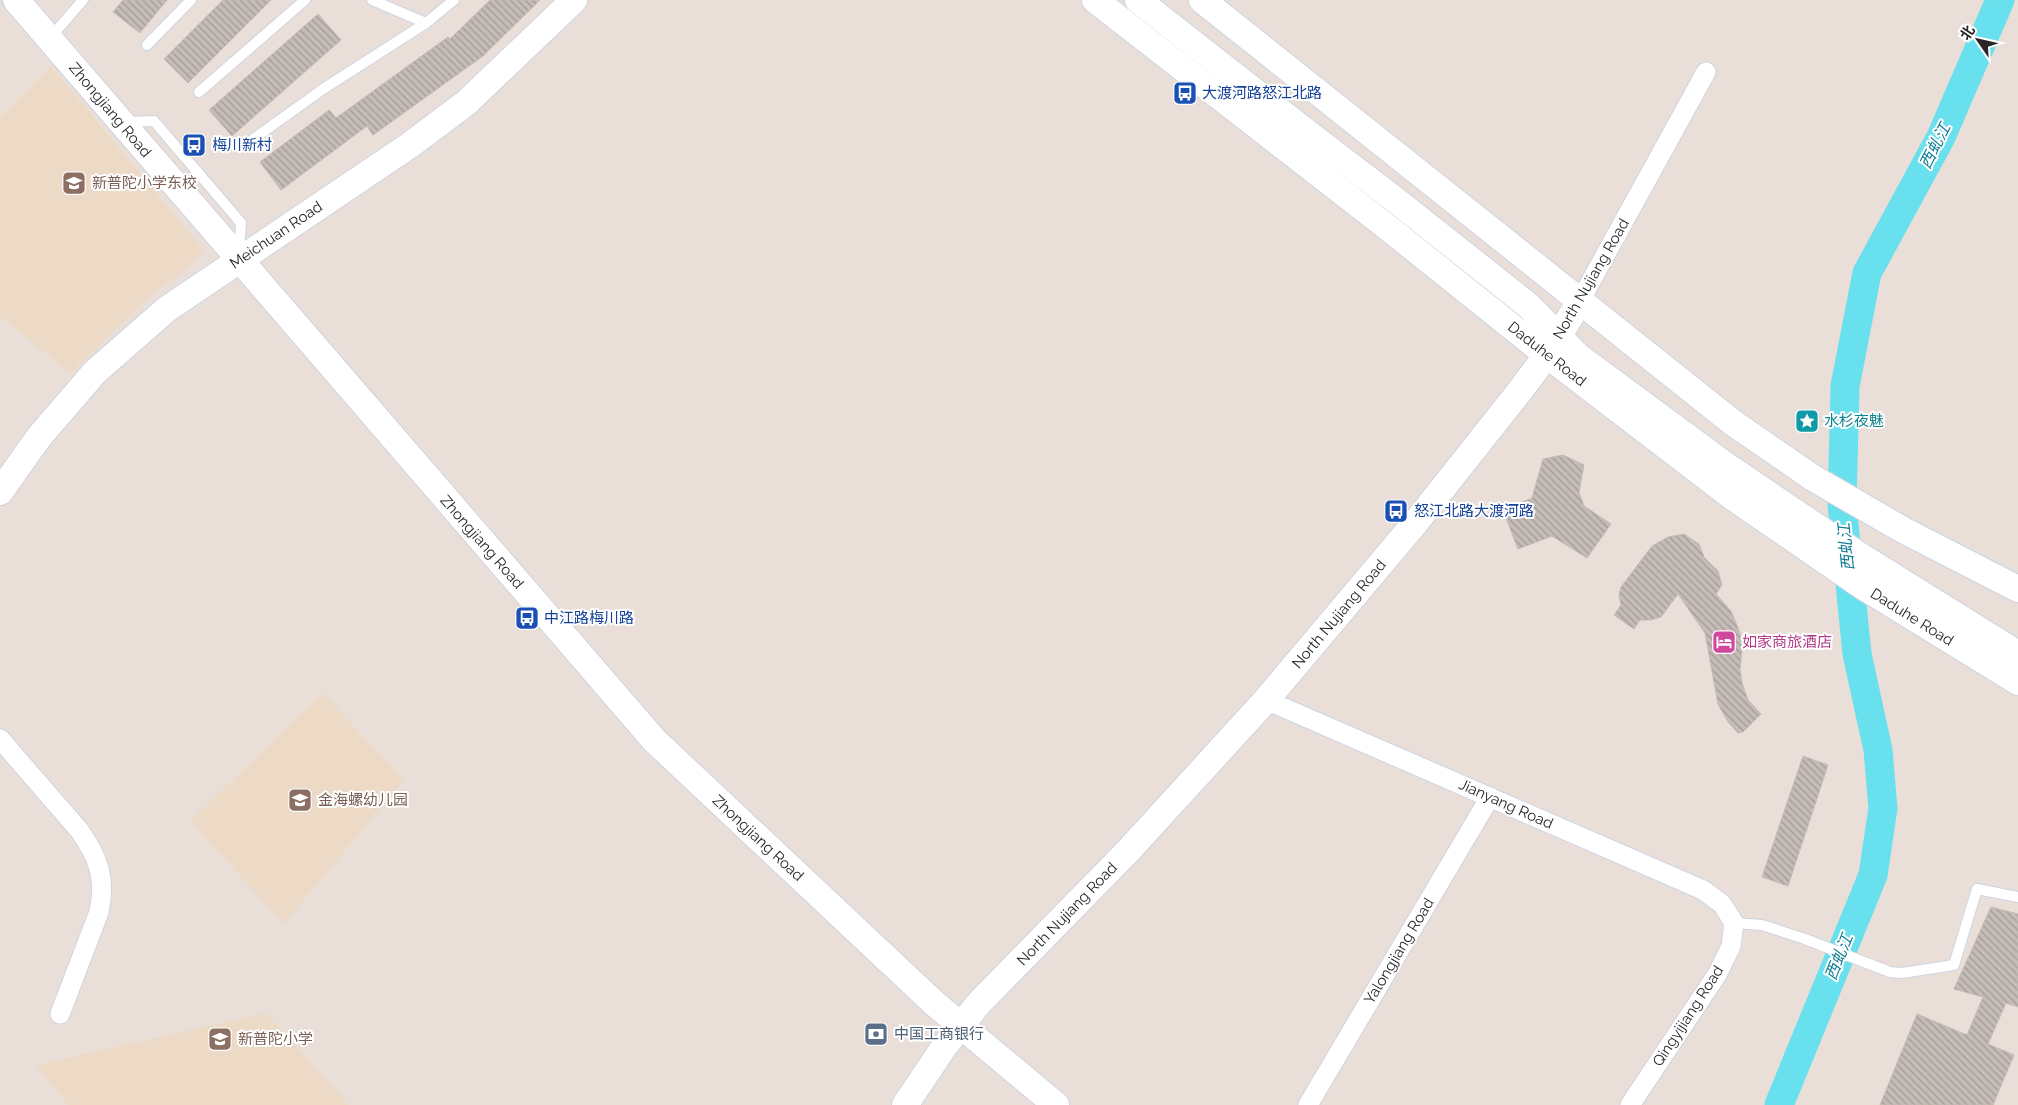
<svg xmlns="http://www.w3.org/2000/svg" width="2018" height="1105" font-family="Raleway,'Noto Sans SC',sans-serif">
  <style>
    .education { fill: #ecdac6 }
    .lines { fill: none; stroke-linecap: round; stroke-linejoin: round }
    .river { stroke: #69e0ed; stroke-width: 29 }
    .building { fill: url(#building-back-hatch); stroke: #c5bbb2 }
    .lane-casing { stroke: #cdd4e0; stroke-width: 12 }
    .street-casing { stroke: #cdd4e0; stroke-width: 21 }
    .secondary-casing { stroke: #cdd4e0; stroke-width: 28 }
    .lane { stroke: #fff; stroke-width: 10 }
    .street { stroke: #fff; stroke-width: 19 }
    .secondary { stroke: #fff; stroke-width: 26 }
    .labels { text-anchor: middle; dominant-baseline: central; stroke-width: 4; stroke-linejoin: round; paint-order: stroke }
    .transit-label { font-size: 15px; fill: #164399; stroke: #fff; text-anchor: start }
    .street-label { font-size: 15px; fill: #272727; stroke: #fff }
    .education-label { font-size: 15px; fill: #785e54; stroke: #fff; text-anchor: start }
    .culture-label { font-size: 15px; fill: #0d838f; stroke: #fff; text-anchor: start }
    .hotel-label { font-size: 15px; fill: #b23c85; stroke: #fff; text-anchor: start }
    .service-label { font-size: 15px; fill: #4e5e75; stroke: #fff; text-anchor: start }
    .water-label { font-size: 16px; font-style: italic; fill: #0d7c94; stroke: #fff }
  </style>
  <defs>
    <pattern id="building-back-hatch" width="6" height="6" patternUnits="userSpaceOnUse" patternTransform="scale(1.25)"><rect width="6" height="6" fill="#c5bcb8"/><path d="M-1 5l2 2M0 0l6 6M5-1l2 2" fill="none" stroke="#a09996"/></pattern>
  </defs>
  <rect width="100%" height="100%" fill="#eadfd8"/>
  <g class="education">
    <polygon points="51,66 204,250 189,267 157,290 70,373 0,316 0,117"/>
    <polygon points="323,693 404,780 284,924 190,821"/>
    <polygon points="266,1013 349,1105 68,1105 36,1065"/>
  </g>
  <g class="lines">
    <polyline class="river" points="1779,1105 1873,875 1883,808 1878,750 1857,654 1842,505 1845,386 1867,273 1941,137 2000,0"/>
  </g>
  <g class="building">
    <polygon points="123,0 167,0 140,33 113,12"/>
    <polygon points="223,0 271,0 188,83 164,59"/>
    <polygon points="490,0 540,0 483,56 373,135 367,126 281,190 260,162 329,110 336,118 448,37 450,39"/>
    <polygon points="318,14 341,40 232,136 209,110"/>
    <polygon points="1563,455 1584,465 1579,492 1584,506 1611,524 1587,558 1552,536 1518,549 1503,510 1532,498 1543,459"/>
    <polygon points="1684,534 1699,544 1704,557 1718,571 1722,585 1716,594 1731,611 1740,633 1742,651 1740,670 1742,683 1748,700 1761,714 1743,732 1738,733 1728,722 1718,704 1705,633 1678,594 1661,617 1651,620 1640,620 1634,629 1614,615 1621,605 1619,595 1621,587 1652,546 1668,537"/>
    <polygon points="1803,756 1828,765 1788,886 1762,877"/>
    <polygon points="1991,907 2018,914 2018,1007 2006,1003 1988,1044 2014,1055 1993,1105 1880,1105 1917,1014 1967,1035 1983,997 1954,989"/>
  </g>
  <g class="lines">
    <g class="lane-casing">
      <g id="lane">
        <polyline points="372,0 426,23"/>
        <polyline points="50,38 83,0"/>
        <polyline points="147,45 191,0"/>
        <polyline points="199,92 305,0"/>
        <polyline points="126,122 154,121 241,223 239,252"/>
        <polyline points="252,140 323,89 426,23 454,0"/>
        <polyline points="1734,923 1762,925 1805,939 1890,972 1902,973 1954,965 1977,889 2018,897"/>
      </g>
    </g>
    <g class="street-casing">
      <g id="street">
        <polyline points="1580,301 1706,72"/>
        <polyline points="1266,700 1703,890 1722,904 1734,923 1731,946 1718,973 1630,1105"/>
        <path d="M0,739L79,830C99,858 106,879 99,912L60,1014"/>
        <polyline points="1308,1105 1490,797"/>
      </g>
    </g>
    <g class="secondary-casing">
      <g id="secondary">
        <polyline points="16,0 654,740 934,1003 1056,1105"/>
        <polyline points="1095,0 1382,223 1547,355 1731,496 1862,586 2018,682"/>
        <polyline points="1138,0 1309,134 1398,202 1529,306 1579,357 1724,464 1777,500 1859,555 2018,654"/>
        <polyline points="1202,0 1732,422 1813,478 1905,531 2018,589"/>
        <polyline points="0,492 39,437 95,372 167,309 410,145 466,103 574,0"/>
        <polyline points="905,1105 944,1047 979,1003 1128,851 1266,700 1416,522 1519,392 1547,355 1580,301"/>
      </g>
    </g>
    <use href="#lane" class="lane"/>
    <use href="#street" class="street"/>
    <use href="#secondary" class="secondary"/>
  </g>
  <defs>
    <g id="bus-square" transform="scale(1.25)"><rect x="-9" y="-9" width="18" height="18" rx="4" fill="#1a4fb4" stroke="#fff"/><path d="M-5-6H5V4H4V6H2V4H-2V6H-4V4H-5ZM-3.5-4V0h7V-4ZM-3.5 1.2v1.5H-2V1.2ZM2 1.2v1.5H3.5V1.2Z" fill="#fff"/></g>
    <g id="school-square" transform="scale(1.25)"><rect x="-9" y="-9" width="18" height="18" rx="4" fill="#8d6e63" stroke="#fff"/><path d="M0-5L7-2L0 1L-7-2ZM-4 1L0 2.5L4 1V4Q0 6-4 4Z" fill="#fff"/></g>
    <g id="sight-square" transform="scale(1.25)"><rect x="-9" y="-9" width="18" height="18" rx="4" fill="#0f9aa8" stroke="#fff"/><path d="M0-6L1.8-2.2L6-1.7L2.9 1.2L3.7 5.4L0 3.3L-3.7 5.4L-2.9 1.2L-6-1.7L-1.8-2.2Z" fill="#fff"/></g>
    <g id="hotel-square" transform="scale(1.25)"><rect x="-9" y="-9" width="18" height="18" rx="4" fill="#d1479c" stroke="#fff"/><path d="M-6-4.5h1.5V1H6V5H4.5V3h-9V5H-6ZM-4 0a1.8 1.8 0 1 1 3.6 0ZM.5 0V-2.5h3Q6-2.5 6 0Z" fill="#fff"/></g>
    <g id="bank-square" transform="scale(1.25)"><rect x="-9" y="-9" width="18" height="18" rx="4" fill="#5c6f8a" stroke="#fff"/><path d="M-6-4H6V4H-6ZM0-2.3a2.3 2.3 0 1 0 0 4.6a2.3 2.3 0 1 0 0-4.6Z" fill="#fff"/></g>
  </defs>
  <g fill-rule="evenodd">
    <use href="#bus-square" x="1185" y="93"/>
    <use href="#bus-square" x="194" y="145"/>
    <use href="#school-square" x="74" y="183"/>
    <use href="#sight-square" x="1807" y="421"/>
    <use href="#bus-square" x="1396" y="511"/>
    <use href="#bus-square" x="527" y="618"/>
    <use href="#hotel-square" x="1724" y="642"/>
    <use href="#school-square" x="300" y="800"/>
    <use href="#bank-square" x="876" y="1034"/>
    <use href="#school-square" x="220" y="1039"/>
  </g>
  <g class="labels">
    <g class="transit-label">
      <text x="1202" y="93">大渡河路怒江北路</text>
      <text x="212" y="145">梅川新村</text>
      <text x="1414" y="511">怒江北路大渡河路</text>
      <text x="544" y="618">中江路梅川路</text>
    </g>
    <g class="street-label">
      <text transform="translate(110 110) rotate(50)">Zhongjiang Road</text>
      <text transform="translate(276 235) rotate(-34)">Meichuan Road</text>
      <text transform="translate(1591 279) rotate(-60)">North Nujiang Road</text>
      <text transform="translate(1547 354) rotate(38)">Daduhe Road</text>
      <text transform="translate(482 542) rotate(49)">Zhongjiang Road</text>
      <text transform="translate(1339 614) rotate(-50)">North Nujiang Road</text>
      <text transform="translate(1912 617) rotate(32)">Daduhe Road</text>
      <text transform="translate(1506 804) rotate(24)">Jianyang Road</text>
      <text transform="translate(758 838) rotate(43)">Zhongjiang Road</text>
      <text transform="translate(1067 914) rotate(-46)">North Nujiang Road</text>
      <text transform="translate(1399 951) rotate(-59)">Yalongjiang Road</text>
      <text transform="translate(1688 1016) rotate(-57)">Qingyijiang Road</text>
    </g>
    <g class="education-label">
      <text x="92" y="183">新普陀小学东校</text>
      <text x="318" y="800">金海螺幼儿园</text>
      <text x="238" y="1039">新普陀小学</text>
    </g>
    <g class="culture-label">
      <text x="1824" y="421">水杉夜魅</text>
    </g>
    <g class="hotel-label">
      <text x="1742" y="642">如家商旅酒店</text>
    </g>
    <g class="service-label">
      <text x="894" y="1034">中国工商银行</text>
    </g>
    <g class="water-label">
      <text transform="translate(1935 146) rotate(-63)">西虬江</text>
      <text transform="translate(1846 547) rotate(-96)">西虬江</text>
      <text transform="translate(1839 957) rotate(-68)">西虬江</text>
    </g>
  </g>
  <g transform="translate(1978 40) rotate(304)" stroke="#ffffff" stroke-width="4" paint-order="stroke">
  <path d="M0-4L9 19L0 12L-9 19Z" fill="#272727"/>
  <text y="-8" font-size="14" font-weight="bold" text-anchor="middle" fill="#272727">北</text>
  </g>
</svg>
